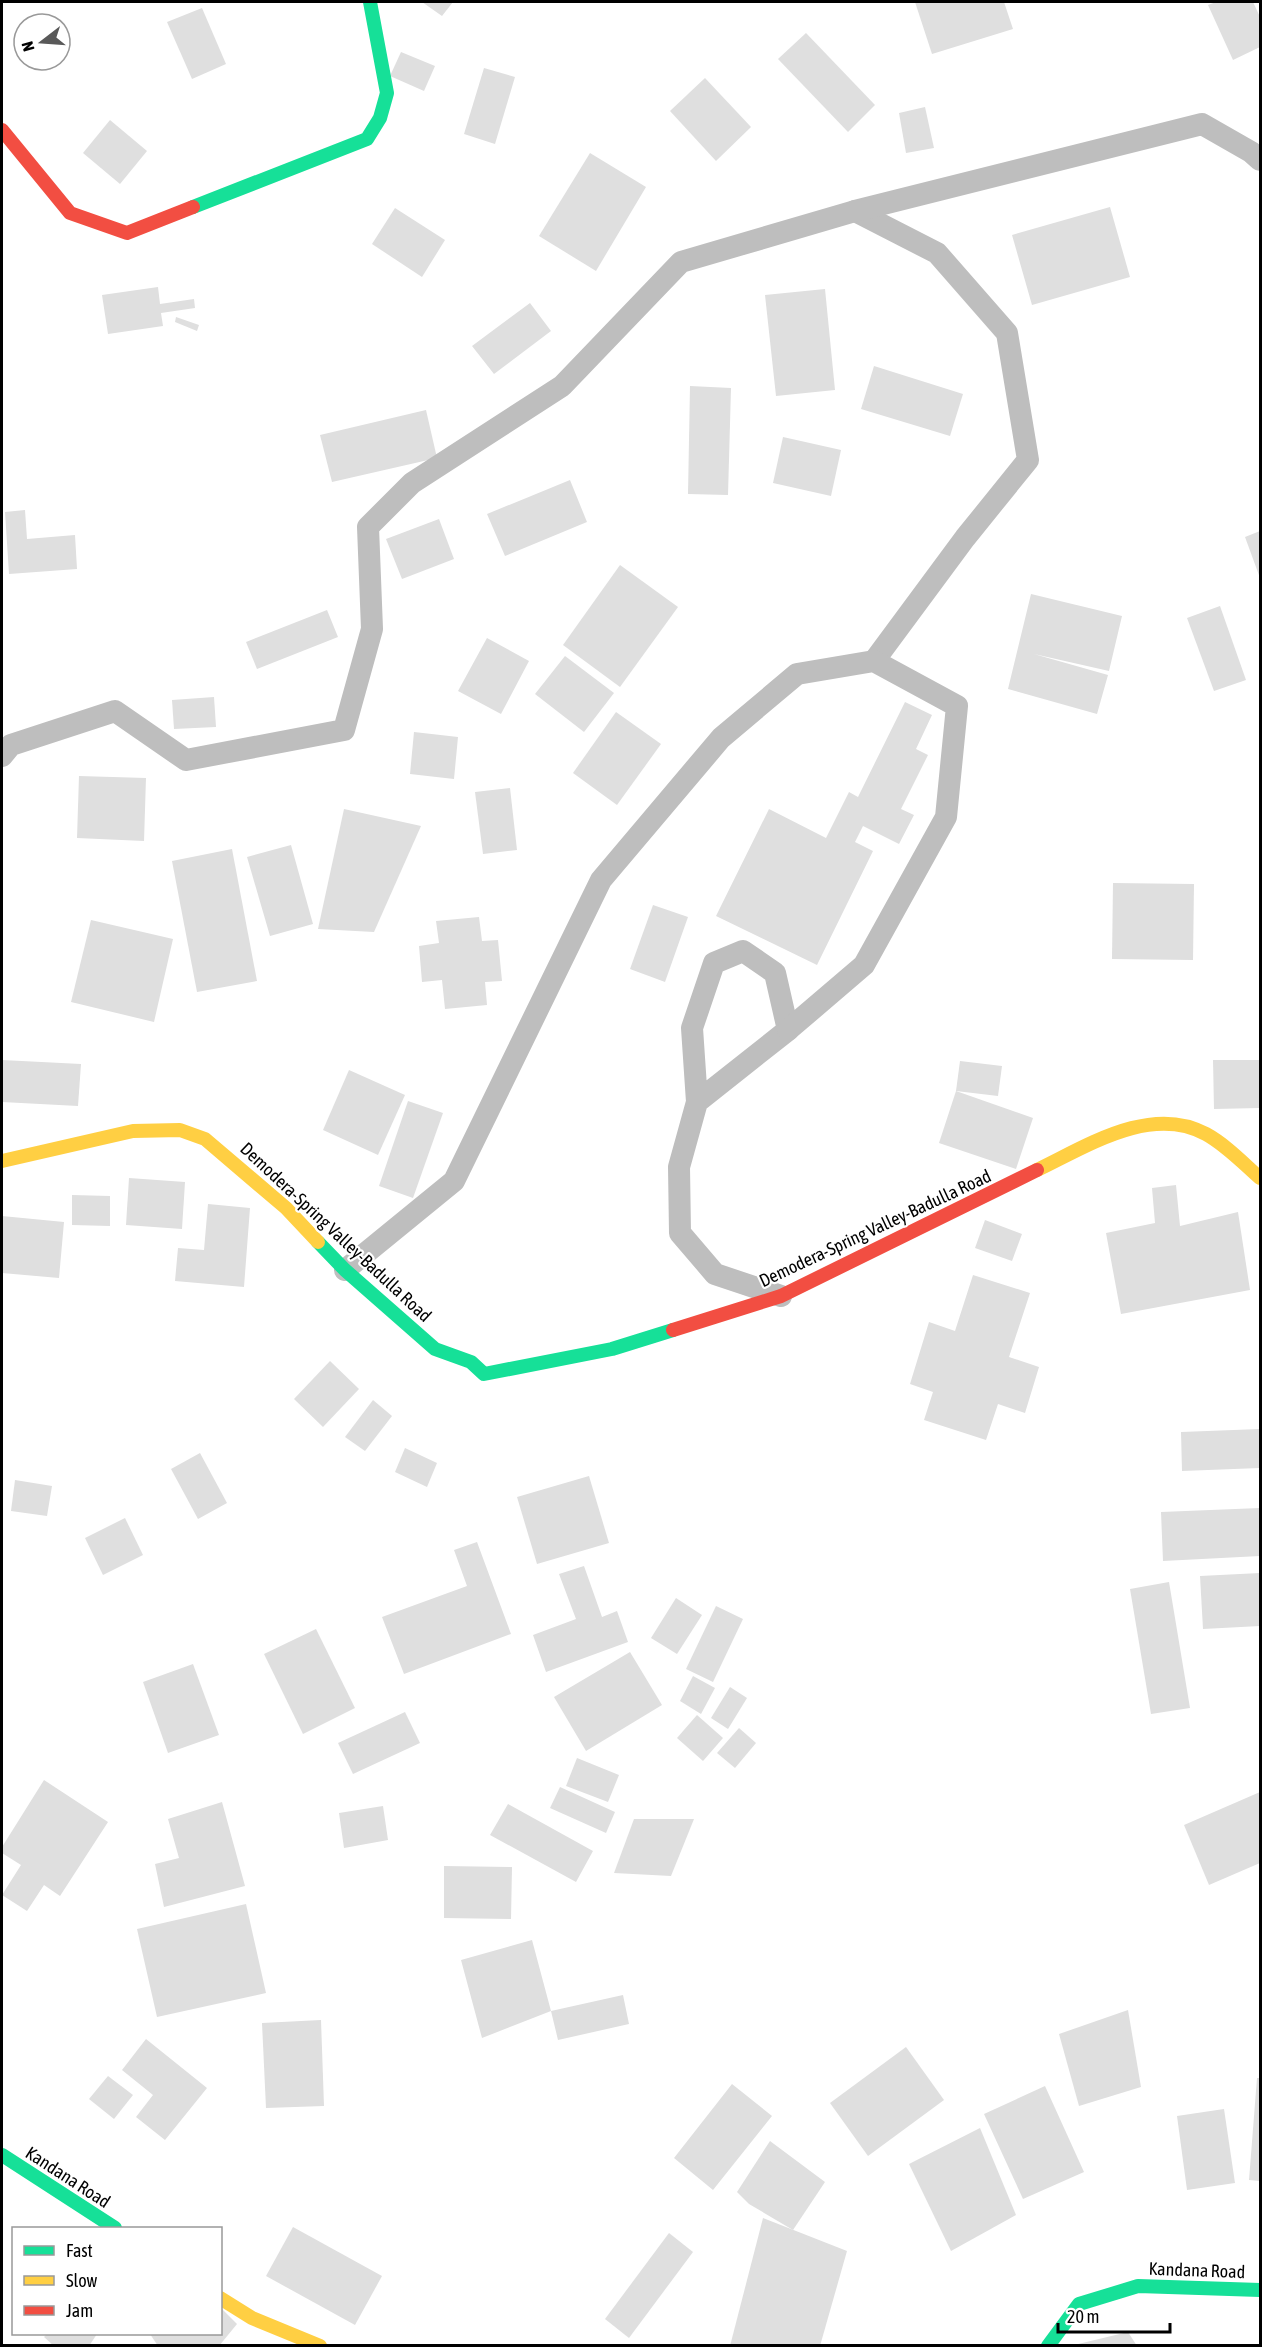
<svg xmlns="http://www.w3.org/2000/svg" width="1262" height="2347" font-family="'Asap Condensed',sans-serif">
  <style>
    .building { fill: #dfdfdf }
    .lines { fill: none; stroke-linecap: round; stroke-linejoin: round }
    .lane { stroke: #bebebe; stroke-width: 22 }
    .fast { stroke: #16e098; stroke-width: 14 }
    .slow { stroke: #ffcf43; stroke-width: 14 }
    .jam { stroke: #f24e42; stroke-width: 14 }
    .labels { text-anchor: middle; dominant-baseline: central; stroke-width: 4.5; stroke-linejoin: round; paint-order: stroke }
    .street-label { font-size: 18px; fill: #000; stroke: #fff }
  </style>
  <rect width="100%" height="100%" fill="#fff"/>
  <g class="building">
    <polygon points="422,2 453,2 442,16"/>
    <polygon points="915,2 1004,2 1013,29 932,54"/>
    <polygon points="1216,2 1253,2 1260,17 1260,47 1233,60 1208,5"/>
    <polygon points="202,8 226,64 192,79 167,22"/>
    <polygon points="806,33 875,105 848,132 778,59"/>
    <polygon points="401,52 435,66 424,91 390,76"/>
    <polygon points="484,68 515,77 495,144 464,134"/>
    <polygon points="705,78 751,127 716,161 670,111"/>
    <polygon points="925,107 934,148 906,153 899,113"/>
    <polygon points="110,120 147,151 120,184 83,153"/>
    <polygon points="590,153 646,187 596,271 539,236"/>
    <polygon points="1110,207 1130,277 1032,305 1012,235"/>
    <polygon points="395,208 445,240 422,277 372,244"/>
    <polygon points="158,287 160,304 194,299 195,308 161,313 163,326 108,334 102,295"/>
    <polygon points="825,289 835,390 776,396 765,295"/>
    <polygon points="530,303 551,331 494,374 472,346"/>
    <polygon points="176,317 199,325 197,331 175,322"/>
    <polygon points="874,366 963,394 950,436 861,409"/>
    <polygon points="690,386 731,388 728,495 688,494"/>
    <polygon points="426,410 437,458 332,482 320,435"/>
    <polygon points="783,437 841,450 831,496 773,483"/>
    <polygon points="570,480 587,522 505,556 487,514"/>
    <polygon points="25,510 27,539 75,535 77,569 9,574 5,512"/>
    <polygon points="439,519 454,559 402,579 386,539"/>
    <polygon points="1260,531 1260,578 1245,537"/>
    <polygon points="620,565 678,607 620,687 563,645"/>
    <polygon points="1031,594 1122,616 1109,671 1034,654 1108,675 1097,714 1008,689"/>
    <polygon points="1220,606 1246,680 1214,691 1187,618"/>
    <polygon points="327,610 338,637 257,669 246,642"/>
    <polygon points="487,638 529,661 501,714 458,691"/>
    <polygon points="565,656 614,693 584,732 535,694"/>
    <polygon points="214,697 216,727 174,729 172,700"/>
    <polygon points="905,702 932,715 916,749 928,755 901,809 914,815 899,844 863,826 855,842 873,851 817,965 716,916 769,809 826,838 849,792 858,797"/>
    <polygon points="616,712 661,744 617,805 573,773"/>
    <polygon points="414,732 458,737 454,779 410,774"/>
    <polygon points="79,776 146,778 144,841 77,838"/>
    <polygon points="510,788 517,850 483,854 475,792"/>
    <polygon points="344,809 421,826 374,932 318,929"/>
    <polygon points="291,845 313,924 270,936 247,857"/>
    <polygon points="232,849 257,981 197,992 172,861"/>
    <polygon points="1113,883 1194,884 1193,960 1112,959"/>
    <polygon points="653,905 688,917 665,982 630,969"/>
    <polygon points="479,917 482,941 498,940 502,981 485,982 487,1005 445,1009 442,980 422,982 419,946 439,943 436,921"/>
    <polygon points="91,920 173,939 154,1022 71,1002"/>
    <polygon points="2,1060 81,1064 78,1106 2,1102"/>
    <polygon points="1213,1060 1260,1060 1260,1108 1214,1109"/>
    <polygon points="960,1061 1002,1066 998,1096 956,1091"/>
    <polygon points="349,1070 405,1095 378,1155 323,1130"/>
    <polygon points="956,1091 1033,1118 1016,1169 939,1143"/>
    <polygon points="408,1101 443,1113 413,1198 379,1186"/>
    <polygon points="129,1178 185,1182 182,1229 126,1225"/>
    <polygon points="1176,1185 1180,1226 1238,1212 1250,1290 1121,1314 1106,1233 1155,1223 1152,1188"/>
    <polygon points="72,1195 110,1196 110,1226 72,1225"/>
    <polygon points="208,1204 250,1208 244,1287 175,1281 178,1248 204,1250"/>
    <polygon points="2,1216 64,1222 59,1278 2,1273"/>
    <polygon points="985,1220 1022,1234 1012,1261 975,1248"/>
    <polygon points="973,1275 1030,1293 1009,1357 1039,1367 1025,1413 998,1404 986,1440 924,1420 933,1392 910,1384 929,1322 955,1331"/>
    <polygon points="330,1361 359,1389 323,1427 294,1399"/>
    <polygon points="373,1400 392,1416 365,1451 345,1437"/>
    <polygon points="1260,1429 1260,1468 1182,1471 1181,1432"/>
    <polygon points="405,1448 437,1463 427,1487 395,1472"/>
    <polygon points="200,1453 227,1503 198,1519 171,1469"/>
    <polygon points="589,1476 609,1543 537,1564 517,1497"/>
    <polygon points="15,1480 52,1486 47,1516 11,1511"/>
    <polygon points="1260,1508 1260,1556 1163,1561 1161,1512"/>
    <polygon points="125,1518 143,1555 103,1575 85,1538"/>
    <polygon points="477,1542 511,1634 404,1674 382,1617 467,1586 454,1550"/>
    <polygon points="584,1566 602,1617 617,1611 628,1642 546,1672 533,1635 576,1619 559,1574"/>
    <polygon points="1260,1573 1260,1626 1203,1629 1200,1576"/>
    <polygon points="1169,1582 1190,1708 1151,1714 1130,1589"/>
    <polygon points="676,1598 702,1615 677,1654 651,1638"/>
    <polygon points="716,1606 743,1619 713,1682 686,1669"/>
    <polygon points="316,1629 355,1708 303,1734 264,1654"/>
    <polygon points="630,1652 662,1705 586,1751 554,1697"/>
    <polygon points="193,1664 219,1735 168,1753 143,1682"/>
    <polygon points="693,1676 715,1688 701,1714 680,1701"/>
    <polygon points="730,1687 747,1698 728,1729 711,1718"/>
    <polygon points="405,1712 420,1743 353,1774 338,1743"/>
    <polygon points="697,1715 723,1738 703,1761 677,1738"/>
    <polygon points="739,1728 756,1743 735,1768 717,1753"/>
    <polygon points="577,1758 619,1775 608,1802 566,1786"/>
    <polygon points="44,1780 108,1822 60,1896 44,1885 27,1911 2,1895 21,1865 2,1853 2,1847"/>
    <polygon points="560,1787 615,1812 606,1833 550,1808"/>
    <polygon points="1260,1792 1260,1863 1209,1885 1184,1825"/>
    <polygon points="222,1802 245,1886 164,1907 155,1864 179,1858 168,1819"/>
    <polygon points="508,1804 593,1851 576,1882 490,1835"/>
    <polygon points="383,1806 388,1840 344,1848 339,1813"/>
    <polygon points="634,1819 694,1819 671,1876 614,1873"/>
    <polygon points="444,1866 512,1867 511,1919 444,1918"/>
    <polygon points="246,1904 266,1993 157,2017 137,1929"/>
    <polygon points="532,1940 551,2011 623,1995 629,2024 558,2040 551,2011 482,2038 461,1960"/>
    <polygon points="1128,2010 1141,2087 1079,2106 1059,2034"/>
    <polygon points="321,2020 324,2106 266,2108 262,2023"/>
    <polygon points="146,2039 207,2088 165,2140 136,2117 153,2095 122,2070"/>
    <polygon points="906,2047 944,2100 868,2156 830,2103"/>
    <polygon points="108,2076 133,2095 114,2119 89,2099"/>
    <polygon points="1257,2078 1260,2078 1260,2181 1249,2180"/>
    <polygon points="732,2084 772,2116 713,2190 674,2158"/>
    <polygon points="1045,2086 1084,2172 1023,2199 984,2114"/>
    <polygon points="1224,2109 1235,2183 1187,2190 1177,2116"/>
    <polygon points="980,2128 1016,2215 951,2251 909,2164"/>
    <polygon points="770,2141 825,2182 793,2230 749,2204 737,2192"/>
    <polygon points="763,2218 847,2251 820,2346 730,2346"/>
    <polygon points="293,2227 382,2276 355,2325 266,2276"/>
    <polygon points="669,2233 693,2252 629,2338 605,2319"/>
    <polygon points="220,2307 237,2324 219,2346 158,2346 150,2334 220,2334"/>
    <polygon points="1128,2332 1137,2346 1074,2346 1074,2345"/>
    <polygon points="47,2334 97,2334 89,2346 54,2346 44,2337"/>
  </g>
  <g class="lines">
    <g class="lane">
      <polyline points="855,211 937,253 1007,333 1028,460 965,538 874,661"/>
      <polyline points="2,756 11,745 115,711 186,760 344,730 372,629 368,527 412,483 562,386 681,262 855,211 1202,124 1251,152 1260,160"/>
      <polyline points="697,1102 788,1030 775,973 743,951 714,963 692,1028 697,1102 679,1167 680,1233 715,1274 781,1296"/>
      <polyline points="345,1270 454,1181 601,880 721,738 797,674 874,661 957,706 946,817 864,965 788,1030"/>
    </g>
    <g class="fast">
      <polyline points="193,207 367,139 380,118 387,93 370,2"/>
      <polyline points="318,1242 345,1270 435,1349 471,1362 484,1374 612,1349 673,1330"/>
      <polyline points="2,2155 115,2228"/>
      <polyline points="1048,2346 1079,2304 1138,2286 1260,2290"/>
    </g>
    <g class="slow">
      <polyline points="2,1161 133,1131 180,1130 205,1139 286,1208 318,1242"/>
      <path d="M1037,1170C1087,1146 1151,1104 1206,1134C1226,1145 1243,1163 1260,1178"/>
      <polyline points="220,2298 252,2318 320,2346"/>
    </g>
    <g class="jam">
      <polyline points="2,130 70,213 127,233 193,207"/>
      <polyline points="673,1330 781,1296 1037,1170"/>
    </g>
  </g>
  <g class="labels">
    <g class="street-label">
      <text transform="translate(875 1228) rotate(-25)">Demodera-Spring Valley-Badulla Road</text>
      <text transform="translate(336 1232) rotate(43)">Demodera-Spring Valley-Badulla Road</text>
      <text transform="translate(68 2177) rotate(33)">Kandana Road</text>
      <text transform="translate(1197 2270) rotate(2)">Kandana Road</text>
    </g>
  </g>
  <rect width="1262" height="2347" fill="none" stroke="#000000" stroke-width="6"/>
  <rect x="12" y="2227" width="210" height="108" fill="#ffffff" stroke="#999999" stroke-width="1.5"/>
  <rect x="24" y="2246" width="30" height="9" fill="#16e098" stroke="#999999" stroke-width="1.5"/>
  <text x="66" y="2257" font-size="18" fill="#000000">Fast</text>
  <rect x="24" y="2276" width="30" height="9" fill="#ffcf43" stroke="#999999" stroke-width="1.5"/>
  <text x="66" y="2287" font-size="18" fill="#000000">Slow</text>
  <rect x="24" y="2306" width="30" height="9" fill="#f24e42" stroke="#999999" stroke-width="1.5"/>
  <text x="66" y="2317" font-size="18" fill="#000000">Jam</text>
  <g transform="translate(42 42) rotate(253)"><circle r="28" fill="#ffffff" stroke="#999999" stroke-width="1.5"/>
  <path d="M0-4.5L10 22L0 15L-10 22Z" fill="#595959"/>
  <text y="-9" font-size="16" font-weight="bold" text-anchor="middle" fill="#000000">N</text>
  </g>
  <path d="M1058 2323v9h112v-9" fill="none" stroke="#000000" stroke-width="3"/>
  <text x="1067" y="2323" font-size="18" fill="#000000" stroke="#ffffff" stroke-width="4.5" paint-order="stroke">20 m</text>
</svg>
